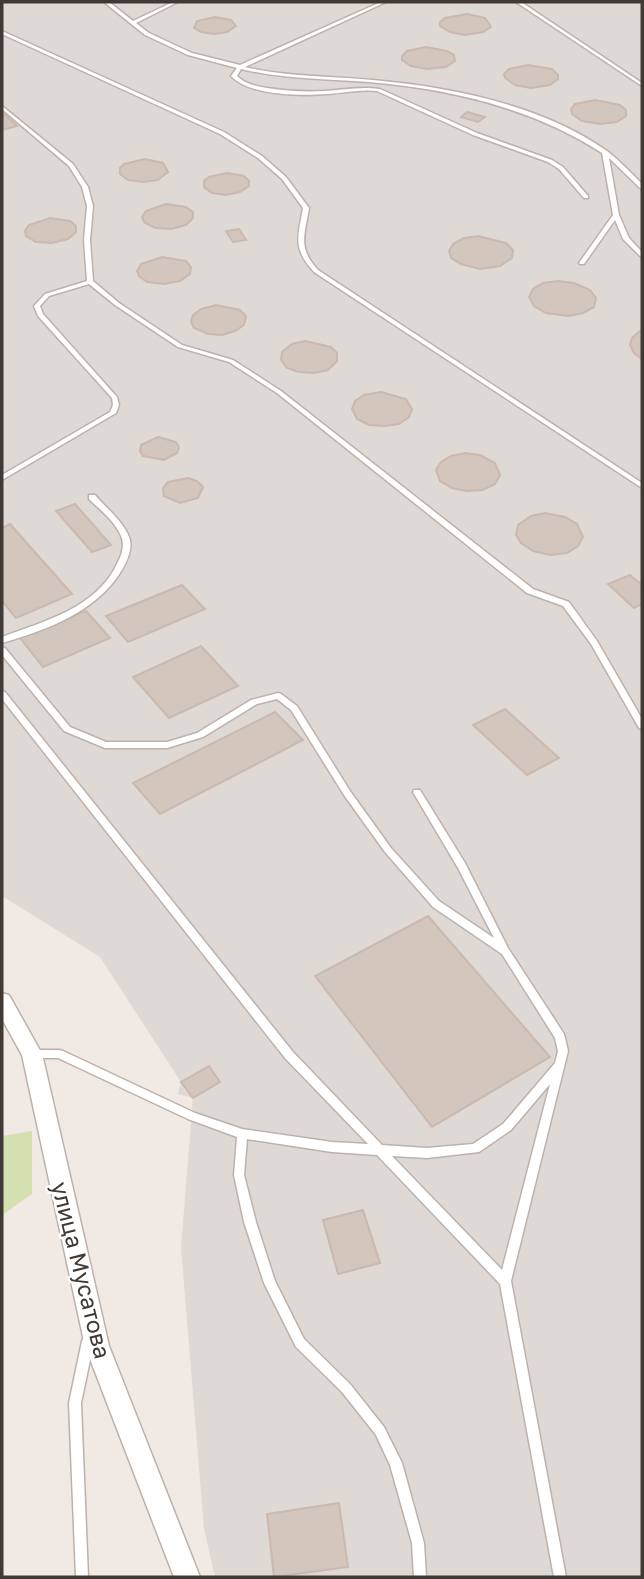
<svg xmlns="http://www.w3.org/2000/svg" width="644" height="1579" font-family="'Golos Text',sans-serif">
  <style>
    .industrial { fill: #dfd9d6 }
    .green { fill: #d5e0b0 }
    .building { fill: #d3c6bd; stroke: #cab9af; stroke-width: 2 }
    .lines { fill: none; stroke-linecap: round; stroke-linejoin: round }
    .lane-casing { stroke: #bdb2ab; stroke-width: 3 }
    .street-casing { stroke: #bdb2ab; stroke-width: 3 }
    .lane { fill: #fff; fill-rule: evenodd }
    .street { fill: #fff; fill-rule: evenodd }
    .labels { text-anchor: middle; dominant-baseline: central; stroke-width: 5; stroke-linejoin: round; paint-order: stroke }
    .near-street-label { font-size: 23px; fill: #413934; stroke: #fff }
  </style>
  <rect width="100%" height="100%" fill="#f0e9e4"/>
  <polygon class="industrial" points="2,2 642,2 642,1577 215,1577 204,1529 181,1247 193,1098 178,1094 181,1082 100,957 2,896"/>
  <polygon class="green" points="32,1131 32,1194 2,1215 2,1136"/>
  <g class="building">
    <polygon points="467,14 485,18 491,27 483,32 465,35 450,32 440,26 440,22 445,18"/>
    <polygon points="215,17 231,20 236,26 227,32 214,34 201,32 194,28 197,21"/>
    <polygon points="426,47 447,51 454,55 455,61 446,67 427,69 411,66 402,60 402,56 407,51"/>
    <polygon points="528,65 552,69 558,75 558,79 550,85 531,88 515,85 505,78 504,74 509,69"/>
    <polygon points="595,100 620,105 626,110 626,116 617,122 600,124 582,121 572,114 571,109 575,104"/>
    <polygon points="467,112 485,117 478,122 461,117"/>
    <polygon points="3,113 17,126 2,130"/>
    <polygon points="145,159 163,163 168,172 158,180 143,182 128,180 120,174 120,168 124,164"/>
    <polygon points="227,173 244,176 249,181 249,186 240,192 226,195 212,193 204,187 204,181 209,177"/>
    <polygon points="166,204 186,207 193,212 193,218 186,225 171,229 155,228 144,222 142,217 146,211"/>
    <polygon points="50,218 70,221 76,226 76,232 68,239 52,243 36,242 26,236 25,231 29,225"/>
    <polygon points="239,229 246,240 233,242 226,231"/>
    <polygon points="478,236 506,243 513,250 512,258 500,266 480,269 461,264 451,258 449,251 453,244 464,238"/>
    <polygon points="162,257 186,261 191,267 190,274 180,281 164,284 147,282 139,276 137,271 141,264"/>
    <polygon points="558,281 574,283 590,290 596,298 594,307 583,313 568,316 546,313 534,306 529,297 533,289 543,283"/>
    <polygon points="216,305 240,310 246,316 244,325 235,331 222,335 208,334 194,328 191,322 193,315 201,309"/>
    <polygon points="640,331 642,331 642,359 634,353 630,345 632,338"/>
    <polygon points="305,341 331,347 337,353 337,361 328,370 314,373 299,372 287,368 281,360 282,352 292,344"/>
    <polygon points="381,392 406,399 412,409 409,417 399,424 384,426 369,425 357,419 352,409 355,401 364,395"/>
    <polygon points="158,437 176,442 179,447 177,453 164,460 143,456 140,451 141,445"/>
    <polygon points="465,453 480,455 495,463 500,475 495,484 483,490 467,491 452,488 440,481 436,470 441,462 451,456"/>
    <polygon points="188,478 197,481 203,487 198,498 180,503 164,496 163,488 168,482"/>
    <polygon points="75,504 111,545 92,552 56,511"/>
    <polygon points="545,513 565,517 577,524 583,537 578,546 567,553 550,555 533,551 521,543 516,535 518,525 531,516"/>
    <polygon points="10,524 72,594 16,618 2,601 2,528"/>
    <polygon points="630,575 642,585 642,604 634,608 608,584"/>
    <polygon points="182,585 205,609 128,642 106,616"/>
    <polygon points="86,611 110,638 43,667 20,638"/>
    <polygon points="201,646 238,686 169,718 133,677"/>
    <polygon points="505,709 559,758 527,775 473,725"/>
    <polygon points="275,712 303,740 160,814 133,783"/>
    <polygon points="428,916 550,1057 432,1127 315,976"/>
    <polygon points="209,1066 220,1082 193,1098 181,1082"/>
    <polygon points="363,1210 380,1263 338,1274 323,1220"/>
    <polygon points="339,1503 348,1567 274,1577 267,1514"/>
  </g>
  <g class="lines">
    <g class="lane-casing">
      <g id="lane">
        <path d="M104,2H109L133,21L173,2H178L136,23L149,33L192,53L240,65L381,2H386L245,67C287,77 330,76 373,80C451,87 542,105 607,151C620,161 631,173 642,184V189L640,188L609,158L619,215L629,238L642,252V257L640,256L623,239L615,220L584,264H580L579,263L613,215L602,153C532,108 451,89 369,82C326,79 283,79 241,69L237,76C245,84 256,86 267,88C286,91 305,92 324,91C343,90 361,86 380,89L477,133L552,160L563,167L588,196V198H584L559,169L548,162L473,135L377,91C360,89 344,93 327,94C301,96 250,96 231,76L237,68L188,55L145,35Z"/>
        <polygon points="516,2 521,2 642,83 642,86"/>
        <path d="M2,31L224,132L262,156L286,177L309,208C305,235 297,247 318,270L642,483V488L314,272C292,248 298,237 303,208L282,179L258,158L220,134L2,34Z"/>
        <polygon points="2,106 73,164 88,187 93,206 90,240 93,281 119,303 182,345 233,360 281,391 533,589 569,602 597,641 642,719 642,729 639,728 591,644 563,606 527,593 277,393 229,362 178,347 115,305 89,284 49,296 40,306 43,314 117,397 119,405 116,413 2,480 2,475 110,412 113,405 112,398 38,316 34,306 45,294 87,281 84,240 87,206 82,187 69,166 2,109"/>
        <path d="M89,495H95C106,508 123,521 129,537C133,547 128,559 123,568C99,611 47,630 2,643V637C45,621 97,608 118,562C122,554 125,545 121,536C115,521 100,510 89,499Z"/>
        <path d="M2,647L5,648L70,727L106,742H167L197,733L251,700L278,693L281,694L297,706L350,791L391,848L439,901L494,938L458,868L413,792L414,790H420L465,863L508,948L564,1034L568,1051L511,1281L566,1577H554L500,1284L377,1155L332,1152L247,1139L244,1175L256,1222L275,1281L304,1339L350,1384L384,1427L402,1463L424,1543L426,1577H414L412,1543L390,1465L376,1435L342,1392L296,1347L264,1283L244,1222L234,1175L237,1137L188,1119L58,1058H32L28,1057L27,1054L28,1051L32,1050H59L63,1051L195,1113L242,1129L332,1142L368,1144L285,1058L2,699V691L5,692L293,1052L382,1145L427,1148L473,1144L503,1124L555,1063L558,1051L555,1038L502,954L433,907L385,852L344,795L291,710L277,699L257,704L203,737L167,748H105L64,731L2,655ZM550,1084L502,1270L392,1156L427,1158L479,1152L511,1130Z"/>
        <polygon points="88,1335 92,1337 94,1341 81,1403 88,1577 76,1577 69,1403 82,1341 84,1337"/>
      </g>
    </g>
    <g class="street-casing">
      <polygon id="street" points="2,993 9,995 42,1054 109,1346 200,1577 174,1577 85,1346 22,1055 2,1019"/>
    </g>
    <use href="#lane" class="lane"/>
    <use href="#street" class="street"/>
  </g>
  <g class="labels">
    <g class="near-street-label">
      <text transform="translate(82 1270) rotate(76)">улица Мусатова</text>
    </g>
  </g>
  <rect width="644" height="1579" fill="none" stroke="#413934" stroke-width="7"/>
</svg>
